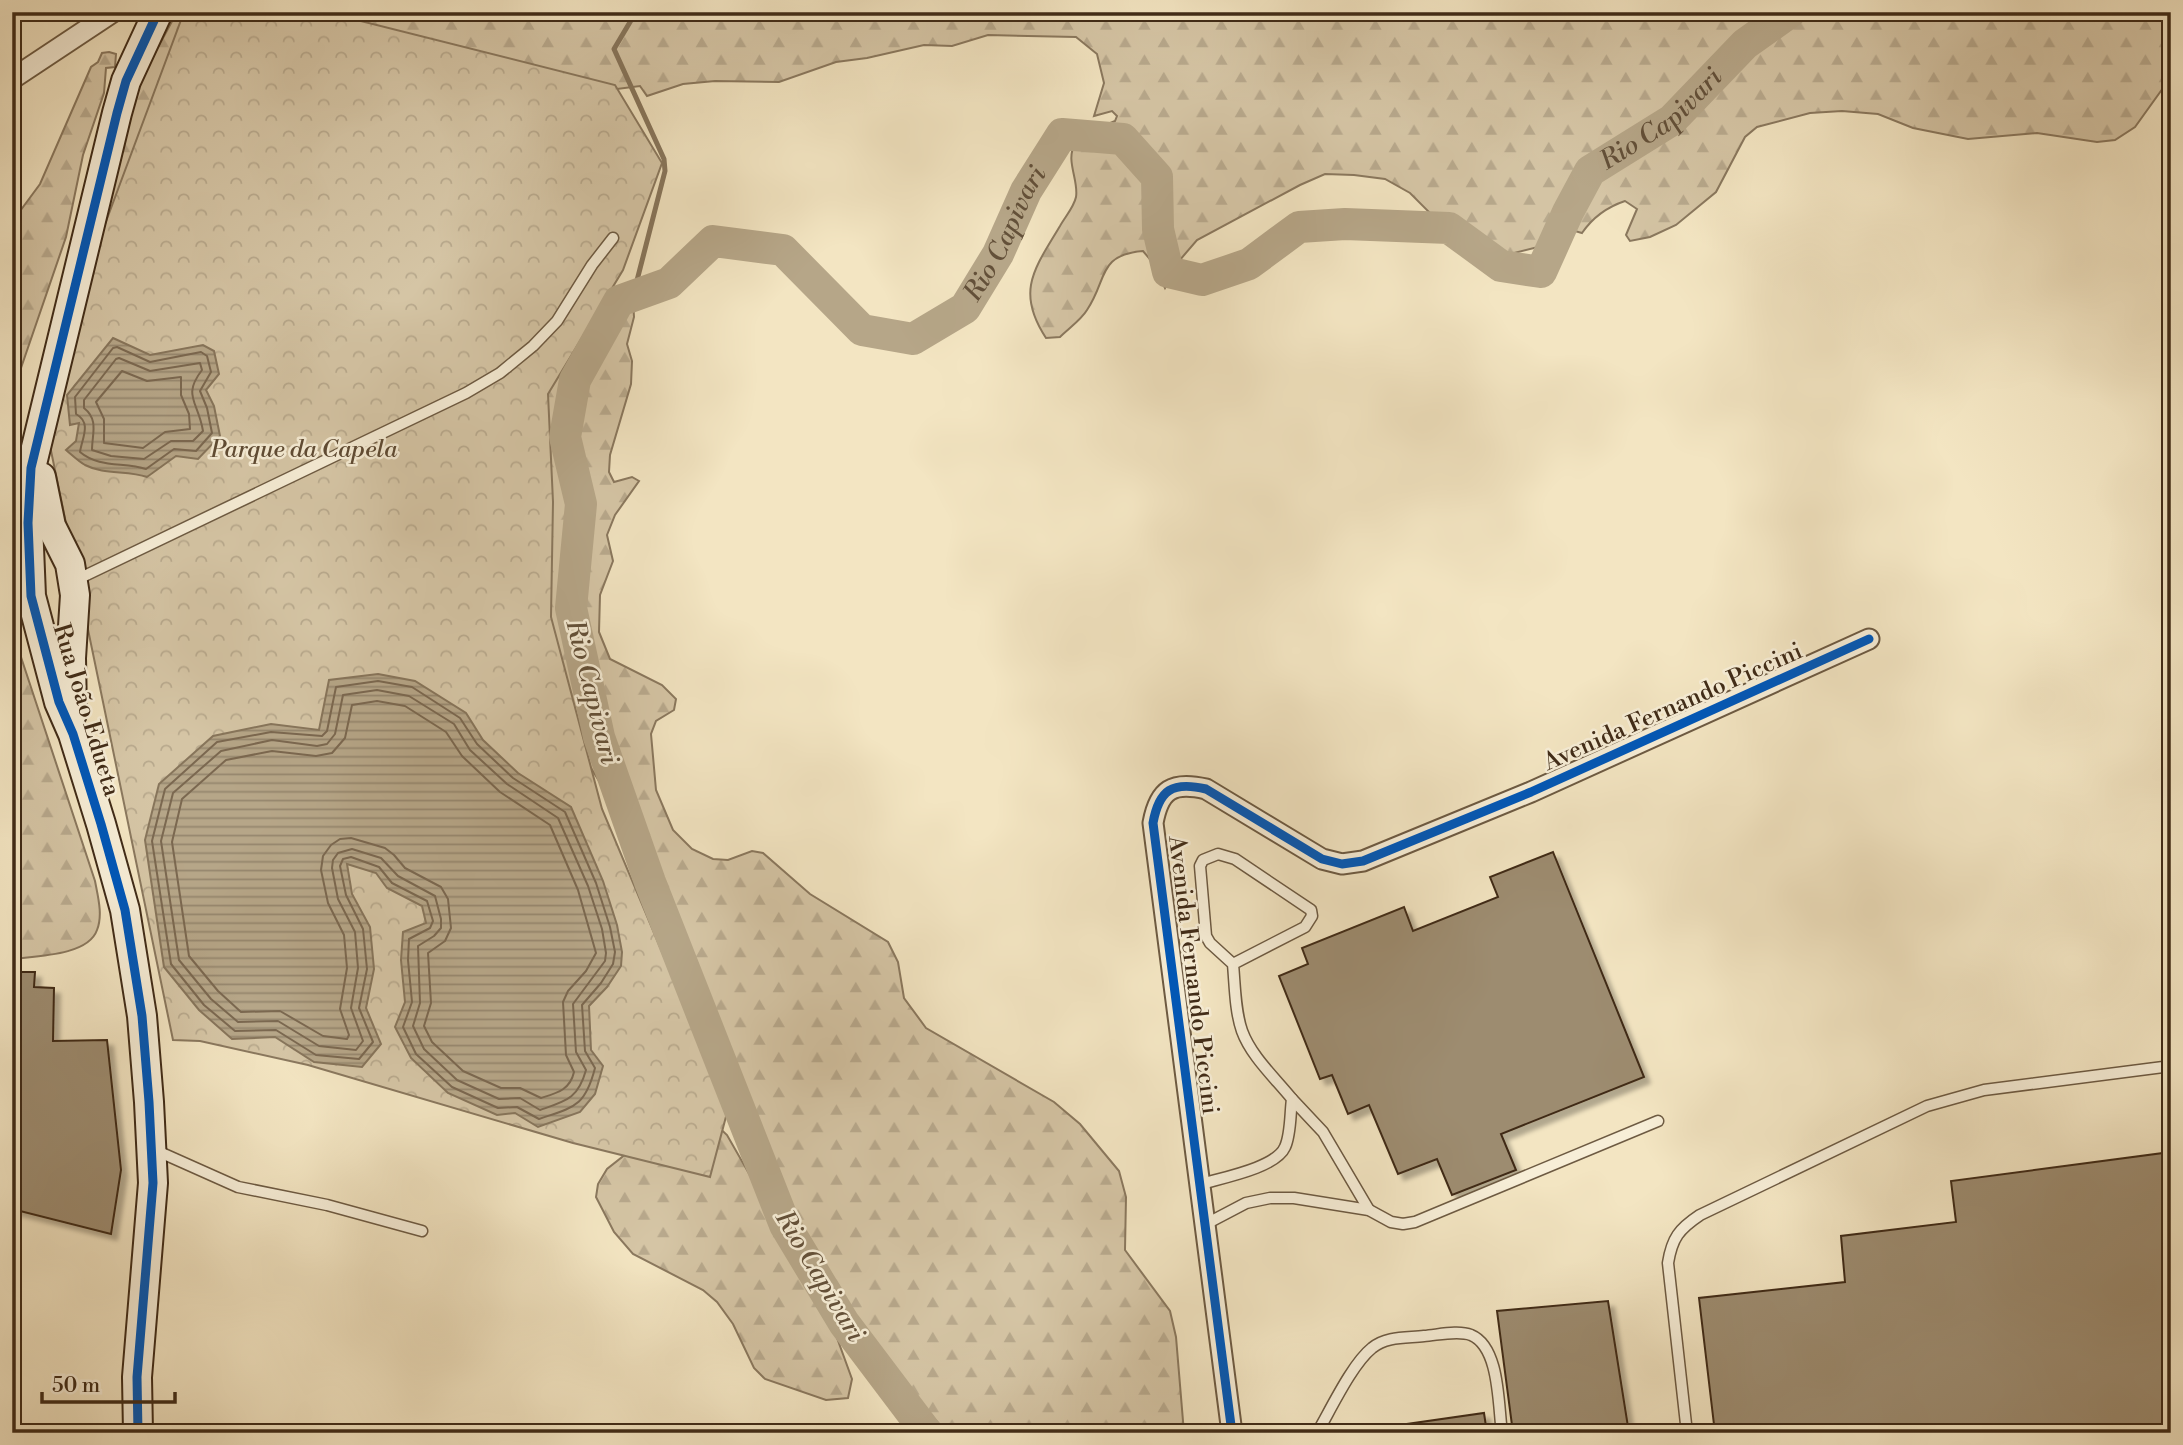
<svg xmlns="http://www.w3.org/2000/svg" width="2183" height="1445" font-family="'Libre Bodoni',serif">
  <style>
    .forest { fill: url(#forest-firs); stroke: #8a785e; stroke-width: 2 }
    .park { fill: url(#park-crowns); stroke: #8a785e; stroke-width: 2 }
    .water { fill: url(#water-rules); stroke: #87755b; stroke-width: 2 }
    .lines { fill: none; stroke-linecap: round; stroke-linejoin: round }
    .shore { stroke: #7b6850; stroke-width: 2 }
    .stream { stroke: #87755b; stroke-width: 5 }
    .river { stroke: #b6a688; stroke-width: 32 }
    .building { fill: #9d8c70; stroke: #402b17; stroke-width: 2; filter: url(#shadow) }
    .lane-casing { stroke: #6d5a42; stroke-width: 13 }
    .street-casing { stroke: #6d5a42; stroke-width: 23 }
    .secondary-casing { stroke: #402b17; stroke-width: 32 }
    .lane { stroke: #f7eed7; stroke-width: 10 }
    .street { stroke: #f7eed7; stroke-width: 19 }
    .secondary { stroke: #f7eed7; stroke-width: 28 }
    .cycleway-casing { stroke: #f7eed7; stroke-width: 13 }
    .cycleway { stroke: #0057b8; stroke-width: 9 }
    .labels { text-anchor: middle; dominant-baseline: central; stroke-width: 5; stroke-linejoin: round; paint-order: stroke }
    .park-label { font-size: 24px; font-style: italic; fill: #5e4a33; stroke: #f7eed7 }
    .street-label { font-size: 24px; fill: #402b17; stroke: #f7eed7 }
    .water-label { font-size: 26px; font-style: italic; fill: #635039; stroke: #f7eed7 }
  </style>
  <defs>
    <pattern id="forest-firs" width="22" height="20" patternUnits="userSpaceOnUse" patternTransform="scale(1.75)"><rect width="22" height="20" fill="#d5c5a5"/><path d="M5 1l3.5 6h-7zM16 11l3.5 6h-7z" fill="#b8a98d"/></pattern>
    <pattern id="park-crowns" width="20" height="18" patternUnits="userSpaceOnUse" patternTransform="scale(1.75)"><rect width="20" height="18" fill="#d5c5a5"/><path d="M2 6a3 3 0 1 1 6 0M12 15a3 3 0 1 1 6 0" fill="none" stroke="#b8a98d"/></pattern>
    <pattern id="water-rules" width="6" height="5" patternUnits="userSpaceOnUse" patternTransform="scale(1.75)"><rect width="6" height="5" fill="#b6a688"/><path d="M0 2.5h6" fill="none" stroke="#95876e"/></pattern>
    <filter id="shadow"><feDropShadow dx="6" dy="6" stdDeviation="2" flood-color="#0004"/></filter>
  </defs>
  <rect width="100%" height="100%" fill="#f3e5c2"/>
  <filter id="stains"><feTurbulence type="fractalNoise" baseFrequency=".00286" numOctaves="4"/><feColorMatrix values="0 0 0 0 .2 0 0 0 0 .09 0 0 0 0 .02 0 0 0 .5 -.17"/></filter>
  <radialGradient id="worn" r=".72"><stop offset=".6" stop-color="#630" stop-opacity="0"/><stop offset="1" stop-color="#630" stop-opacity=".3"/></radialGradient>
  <g class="forest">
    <path d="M177,12H2171V71L2163,88L2135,127L2115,140L2097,142L2037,133L1968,139L1913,128L1878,114L1842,111L1810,113L1757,127L1745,137L1716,192L1676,225L1650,237L1630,241L1626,235L1637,209L1625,201C1607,207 1593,217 1582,233L1575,231L1550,244L1494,258L1465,257L1445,240L1431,214L1410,193L1385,179L1354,175L1325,174L1300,185L1197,240L1179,261L1165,288L1154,264L1143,251C1097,255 1108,279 1087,310C1081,320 1069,328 1060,337L1046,338C1015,291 1035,268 1060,226C1065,217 1074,207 1076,197C1079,181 1065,159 1075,145C1084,132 1101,127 1115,121L1117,116L1112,111L1094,116L1104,83L1097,54L1076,37L988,35L952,46L924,45L867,58L836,62L779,82L715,81L683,84L647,96L640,86L570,95L51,377L142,77Z"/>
    <polygon points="109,52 116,54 115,67 106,68 104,93 83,155 66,237 21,368 12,411 12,222 40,184 91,67 98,62 102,53"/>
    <polygon points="632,284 634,317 627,344 632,361 631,384 610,455 609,472 614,482 632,477 639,481 615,515 607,535 613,561 600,595 599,632 610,659 662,685 676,699 674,710 656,721 651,734 656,790 673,830 692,849 713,859 728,860 752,851 763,853 810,894 888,942 898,962 904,998 926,1028 1054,1102 1080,1124 1119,1171 1126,1197 1125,1250 1170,1311 1176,1337 1184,1433 947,1433 932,1416 885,1383 836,1319 836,1335 852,1379 848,1398 826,1400 765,1379 754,1368 733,1324 717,1302 703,1290 633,1254 614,1232 596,1197 598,1184 607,1169 669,1120 709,1118 727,1135 759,1191 728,1073 702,998 660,916 626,823 587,762 469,437 555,327"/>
    <path d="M12,616L18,648L95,881C98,897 103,915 97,930C88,956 35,956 12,959Z"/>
  </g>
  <polygon class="park" points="184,12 325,12 615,85 662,163 623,270 548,394 553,502 551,617 602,809 728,1109 710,1177 573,1143 308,1065 200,1041 173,1040 50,446 98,243"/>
  <g class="water">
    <path d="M113,338L150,355L203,345L214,351L219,374L206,390L214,406L220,436L198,459L176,456L147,477C128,470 104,475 85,465C78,461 72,455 66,450L76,441L79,423L70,425L67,395Z"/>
    <polygon points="378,674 415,681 466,713 483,740 518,773 571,807 603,881 617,925 622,952 621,966 607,987 589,1006 591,1050 603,1066 595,1094 580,1112 538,1127 515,1113 497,1115 448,1093 411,1058 395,1027 405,1002 401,960 403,932 426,923 422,906 387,888 376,873 347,864 352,894 370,927 374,969 366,1008 381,1044 362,1067 314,1062 275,1037 232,1039 199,1010 164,967 145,840 159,784 213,736 271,724 319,730 329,680"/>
  </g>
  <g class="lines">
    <g class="shore">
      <path d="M117,347L150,362L201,352L207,356L211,372L200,391L207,408L212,433L196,451L174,449L146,469C123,462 99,468 80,452C82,438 92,423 76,414L75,397L113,348Z"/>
      <path d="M119,358L150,371L200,363L202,370C182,396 198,401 203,431L193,441H171L144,459L111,456L92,450C92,434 99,420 84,408V400L116,359Z"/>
      <polygon points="122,371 147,381 181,377 181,395 189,414 190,429 165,432 143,448 104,443 104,419 96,402"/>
      <path d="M378,681L412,687L460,718L477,744L513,778L565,812L596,883L610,927L615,952L613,964L601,983L582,1005L585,1051L595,1068C585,1107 574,1107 539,1119L517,1107L498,1108L452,1087L416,1054L403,1027L412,1002L408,960L409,939L430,928L433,921L427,901L392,883L379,867L351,857L343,859L340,866L346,895L363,929L367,969L359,1008L373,1042L359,1059L316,1055L276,1030L235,1031L204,1005L171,964L152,841L165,789L217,742L271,732L322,736L327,731L336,687Z"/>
      <path d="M377,690L409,696L454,724L470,750L507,784L558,818L588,886L602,929L606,953L605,961L573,1004L576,1052L586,1070C578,1099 566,1101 540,1110L520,1098L499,1099L457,1080L424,1049L413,1026L420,1003L418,946L434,936L441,928V919L435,896L398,876L381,858L352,849L338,853L333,860L332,868L338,899L355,932L358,968L351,1008L363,1041L356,1050L319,1046L278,1021L238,1022L211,999L179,960L161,841L173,793L221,751L272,740L317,746L327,744L335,734L343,695Z"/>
      <path d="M377,701L405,706L446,732L462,756L500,792L550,825L578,890L596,953L586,971L568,991L563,1002L566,1055L574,1072C570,1090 557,1093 541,1098L520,1088H501L463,1071L432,1042L424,1026L431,1003L428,953L445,941L451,928L448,899L441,887L405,868L394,855L385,848L351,838L340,839L331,845L323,856L321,870L328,903L344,935L347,968L340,1009L349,1035L347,1039L323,1036L280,1011L241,1012L218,991L189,956L172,842L182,799L226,760L272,751L316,756L332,753L345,738L352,705Z"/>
    </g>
    <polyline class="stream" points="633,296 665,171 664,159 614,49 636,12"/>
    <path class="river" id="s1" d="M927,1433L844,1323L785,1225L650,882L599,737L571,608L581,504L565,437L575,380L619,301L669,283L713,241L783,250L862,330L913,339L965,308L998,254L1026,191L1062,134L1123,139L1157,177L1158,229L1168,272L1202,280L1249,264L1299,227L1345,224L1449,228L1501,266L1541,272L1568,212L1590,171L1672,120L1745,44L1790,12"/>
  </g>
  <g class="building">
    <polygon points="1553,852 1644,1077 1501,1134 1516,1170 1452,1195 1437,1159 1398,1174 1369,1105 1348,1114 1332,1075 1320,1079 1279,976 1308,964 1302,948 1404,907 1413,931 1498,897 1490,877"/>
    <polygon points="12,972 35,972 34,987 54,988 53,1041 107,1040 121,1170 111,1234 12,1209"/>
    <polygon points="2171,1152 2171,1433 1715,1433 1699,1298 1845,1282 1841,1236 1956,1222 1951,1181"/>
    <polygon points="1608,1301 1629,1433 1513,1433 1497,1311"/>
    <polygon points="1484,1413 1487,1433 1352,1433 1351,1432"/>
  </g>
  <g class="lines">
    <g class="lane-casing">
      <g id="lane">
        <polyline points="76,580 466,393 500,373 533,346 557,321 592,265 613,238"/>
        <polyline points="1292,1099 1323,1132 1369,1210"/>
        <polyline points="155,1150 238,1187 327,1205 422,1231"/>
        <path d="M1201,1184C1221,1178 1276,1168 1285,1147C1291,1134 1290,1114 1292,1099C1275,1078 1251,1056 1242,1031C1235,1011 1235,986 1233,964L1210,943L1206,936L1200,866L1203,860L1218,854L1235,859L1311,910L1312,916L1305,927L1233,964"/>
        <polyline points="1206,1224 1246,1203 1270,1198 1294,1198 1369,1210 1391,1222 1403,1224 1415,1222 1658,1121"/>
        <path d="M1317,1433C1331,1409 1352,1364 1372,1348C1386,1336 1407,1338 1424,1336C1438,1335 1458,1330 1471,1335C1500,1347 1498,1405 1502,1433"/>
        <path d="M1687,1433L1668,1263C1672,1238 1679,1229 1700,1215L1927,1106L1984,1090L2171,1066"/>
      </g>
    </g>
    <g class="street-casing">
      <g id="street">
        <polyline points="12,79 113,12"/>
        <path d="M1232,1433L1153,823C1159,790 1172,781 1206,789L1322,859L1342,864L1363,861L1531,792L1869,639"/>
      </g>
    </g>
    <g class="secondary-casing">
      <g id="secondary">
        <polyline points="41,477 51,526 70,564 75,595 71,658 72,714"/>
        <polyline points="138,1433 137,1377 153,1183 149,1102 142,1016 125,910 101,824 73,734 59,702 31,596 28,523 31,468 117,113 126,81 158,12"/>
      </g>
    </g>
    <use href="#lane" class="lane"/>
    <use href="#street" class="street"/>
    <use href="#secondary" class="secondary"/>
    <g class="cycleway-casing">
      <g id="cycleway">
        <polyline points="138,1433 137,1377 153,1183 149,1102 142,1016 125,910 101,824 73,734 59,702 31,596 28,523 31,468 117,113 126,81 158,12"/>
        <path d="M1232,1433L1153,823C1159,790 1172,781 1206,789L1322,859L1342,864L1363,861L1531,792L1869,639"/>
      </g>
    </g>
    <use href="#cycleway" class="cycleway"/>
  </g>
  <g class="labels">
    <g class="park-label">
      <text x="304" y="450">Parque da Capela</text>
    </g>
    <g class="street-label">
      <text transform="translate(1673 707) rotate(-24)">Avenida Fernando Piccini</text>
      <text transform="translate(86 710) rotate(73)">Rua João Edueta</text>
      <text transform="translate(1193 975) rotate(83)">Avenida Fernando Piccini</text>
    </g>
    <g class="water-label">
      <text stroke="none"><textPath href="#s1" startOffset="2648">Rio Capivari</textPath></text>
      <text stroke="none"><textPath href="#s1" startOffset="1722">Rio Capivari</textPath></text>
      <text transform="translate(592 692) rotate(76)">Rio Capivari</text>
      <text transform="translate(820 1276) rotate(59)">Rio Capivari</text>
    </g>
  </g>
  <rect width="2183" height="1445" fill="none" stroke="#f3e5c2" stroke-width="42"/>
  <rect x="14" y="14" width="2155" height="1417" fill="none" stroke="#402b17" stroke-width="3.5"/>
  <rect x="21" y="21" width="2141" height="1403" fill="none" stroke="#402b17" stroke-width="2"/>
  <path d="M42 1392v10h133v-10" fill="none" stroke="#402b17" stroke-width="3.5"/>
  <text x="52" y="1392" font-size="21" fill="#402b17" stroke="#f7eed7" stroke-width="5" paint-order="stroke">50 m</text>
  <rect width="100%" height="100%" filter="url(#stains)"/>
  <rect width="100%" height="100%" fill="url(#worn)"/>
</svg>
